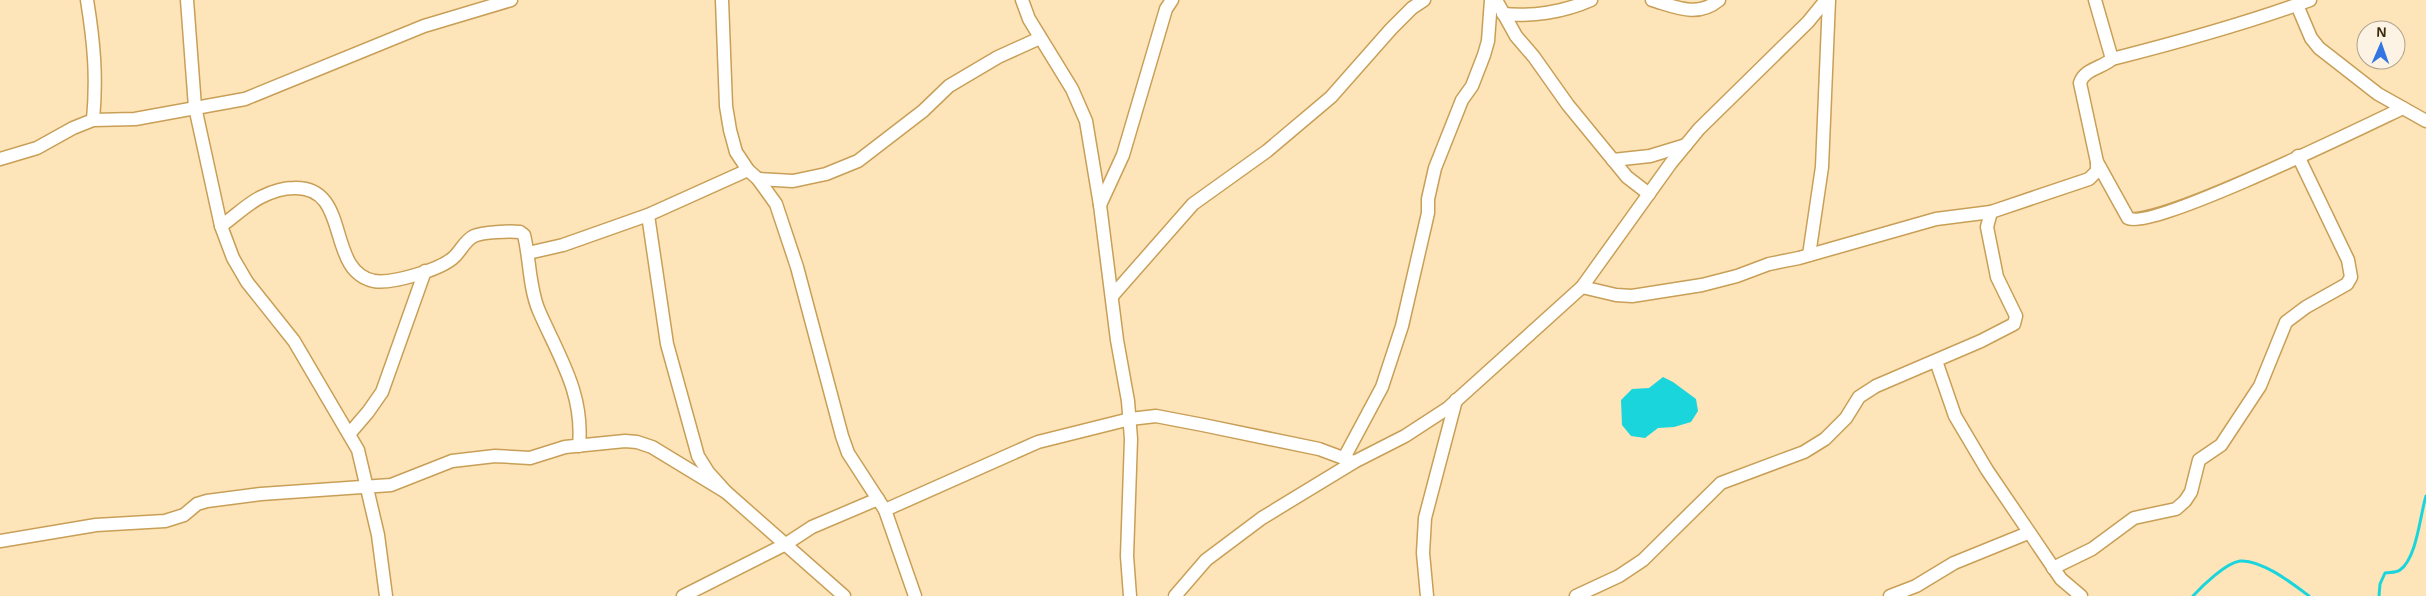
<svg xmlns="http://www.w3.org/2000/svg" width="2426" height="596" font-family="Arial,sans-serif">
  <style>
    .water { fill: #1bd5dd }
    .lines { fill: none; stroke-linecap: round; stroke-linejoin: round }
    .stream { stroke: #1bd5dd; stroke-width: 3 }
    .minor-casing { stroke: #c89f56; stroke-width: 15 }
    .minor { stroke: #fff; stroke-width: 12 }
  </style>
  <rect width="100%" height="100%" fill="#fee4b9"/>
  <polygon class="water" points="1663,377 1673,382 1696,399 1698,411 1691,422 1674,427 1658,428 1645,438 1631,436 1622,425 1621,400 1632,389 1649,388"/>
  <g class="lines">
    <g class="stream">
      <path d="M2193,596C2203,585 2226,563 2240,561C2261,559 2293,584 2309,596"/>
      <path d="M2379,596L2380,584L2385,573C2390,572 2396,573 2400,570C2417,558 2420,515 2426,496"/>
    </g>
    <g class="minor-casing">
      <g id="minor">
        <path d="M87,0C94,43 97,77 93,120"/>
        <polyline points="187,0 195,107 221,226 233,258 247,282 294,341 358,450 378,535 386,596"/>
        <polyline points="722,0 726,106 730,130 736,152 748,170 758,179 776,204 797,267 842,436 848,453 885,510 915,596"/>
        <polyline points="1022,0 1029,19 1072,89 1086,121 1100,205 1117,340 1128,401 1131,439 1127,556 1130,596"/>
        <polyline points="1496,0 1516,36 1534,57 1568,105 1627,177 1649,194"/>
        <path d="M1652,0C1676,7 1697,18 1719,0"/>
        <polyline points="2095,0 2112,59"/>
        <path d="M2310,0C2245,24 2179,42 2112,59C2102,68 2084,69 2080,83L2097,162L2128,218C2151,231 2367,125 2403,108"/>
        <polyline points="2297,5 2311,38 2319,48 2378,94 2426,121"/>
        <path d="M1503,14C1532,17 1564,12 1591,0"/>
        <polyline points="0,159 37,148 73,128 93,120 135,119 245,99 424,26 511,0"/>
        <polyline points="1613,160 1650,156 1686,145"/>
        <polyline points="748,170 648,215 667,344 698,456 708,472 726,492 844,596"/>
        <polyline points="758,179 793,181 826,174 858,161 923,111 949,86 998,57 1040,38"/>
        <polyline points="1100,205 1123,155 1166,9 1172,0"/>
        <path d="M221,226C234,217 247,204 261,197C271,192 283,188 294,188C352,186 325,271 374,281C392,284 439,270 453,258C461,251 465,240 474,236C483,232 509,231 520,232L524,235C530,259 529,288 539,311C559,357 584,393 579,446"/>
        <polyline points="528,253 563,245 648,215"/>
        <polyline points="1809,255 1822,167 1829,0"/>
        <polyline points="1582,287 1616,295 1632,296 1702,285 1737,276 1769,264 1799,258 1936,219 1991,212 2089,179 2097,171 2097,162"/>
        <polyline points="1113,295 1193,204 1267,151 1331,97 1391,29 1412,8 1424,0"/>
        <polyline points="1936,361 1955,416 1987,470 2061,579 2081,596"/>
        <polyline points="350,433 368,412 382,392 425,271"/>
        <polyline points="1344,458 1382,387 1402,326 1428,213 1428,199 1435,168 1462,100 1472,86 1484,55 1488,41 1491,0"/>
        <polyline points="885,510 1038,442 1130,419 1156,416 1203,425 1319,449 1354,462"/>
        <polyline points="0,541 96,525 165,521 184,515 197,504 207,501 261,494 391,485 452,461 495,456 530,458 565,447 625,441 637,442 652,447 726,492"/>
        <polyline points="2053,568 2092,549 2134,518 2176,509 2185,501 2191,492 2199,460 2221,445 2260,386 2286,322 2306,307 2347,284 2351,277 2348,260 2298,156"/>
        <polyline points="683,596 786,544 812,527 878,499"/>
        <polyline points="1175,596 1206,560 1262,518 1354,462 1405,436 1448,408 1582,287 1671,163 1699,129 1808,22 1826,0"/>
        <polyline points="1427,596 1423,553 1425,518 1456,400"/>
        <polyline points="1576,596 1619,576 1643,560 1721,483 1804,452 1825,439 1846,418 1859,397 1876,386 1981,341 2014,324 2016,316 1997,277 1987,227 1991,212"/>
        <polyline points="1890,596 1916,586 1954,563 2028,533"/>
      </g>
    </g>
    <use href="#minor" class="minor"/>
  </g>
  <g transform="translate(2381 45) rotate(2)"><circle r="24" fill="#fcf3e5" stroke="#afa38e"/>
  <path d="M0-4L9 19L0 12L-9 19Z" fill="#3375e3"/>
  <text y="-8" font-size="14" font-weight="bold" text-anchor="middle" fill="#3c2b0b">N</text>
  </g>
</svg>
